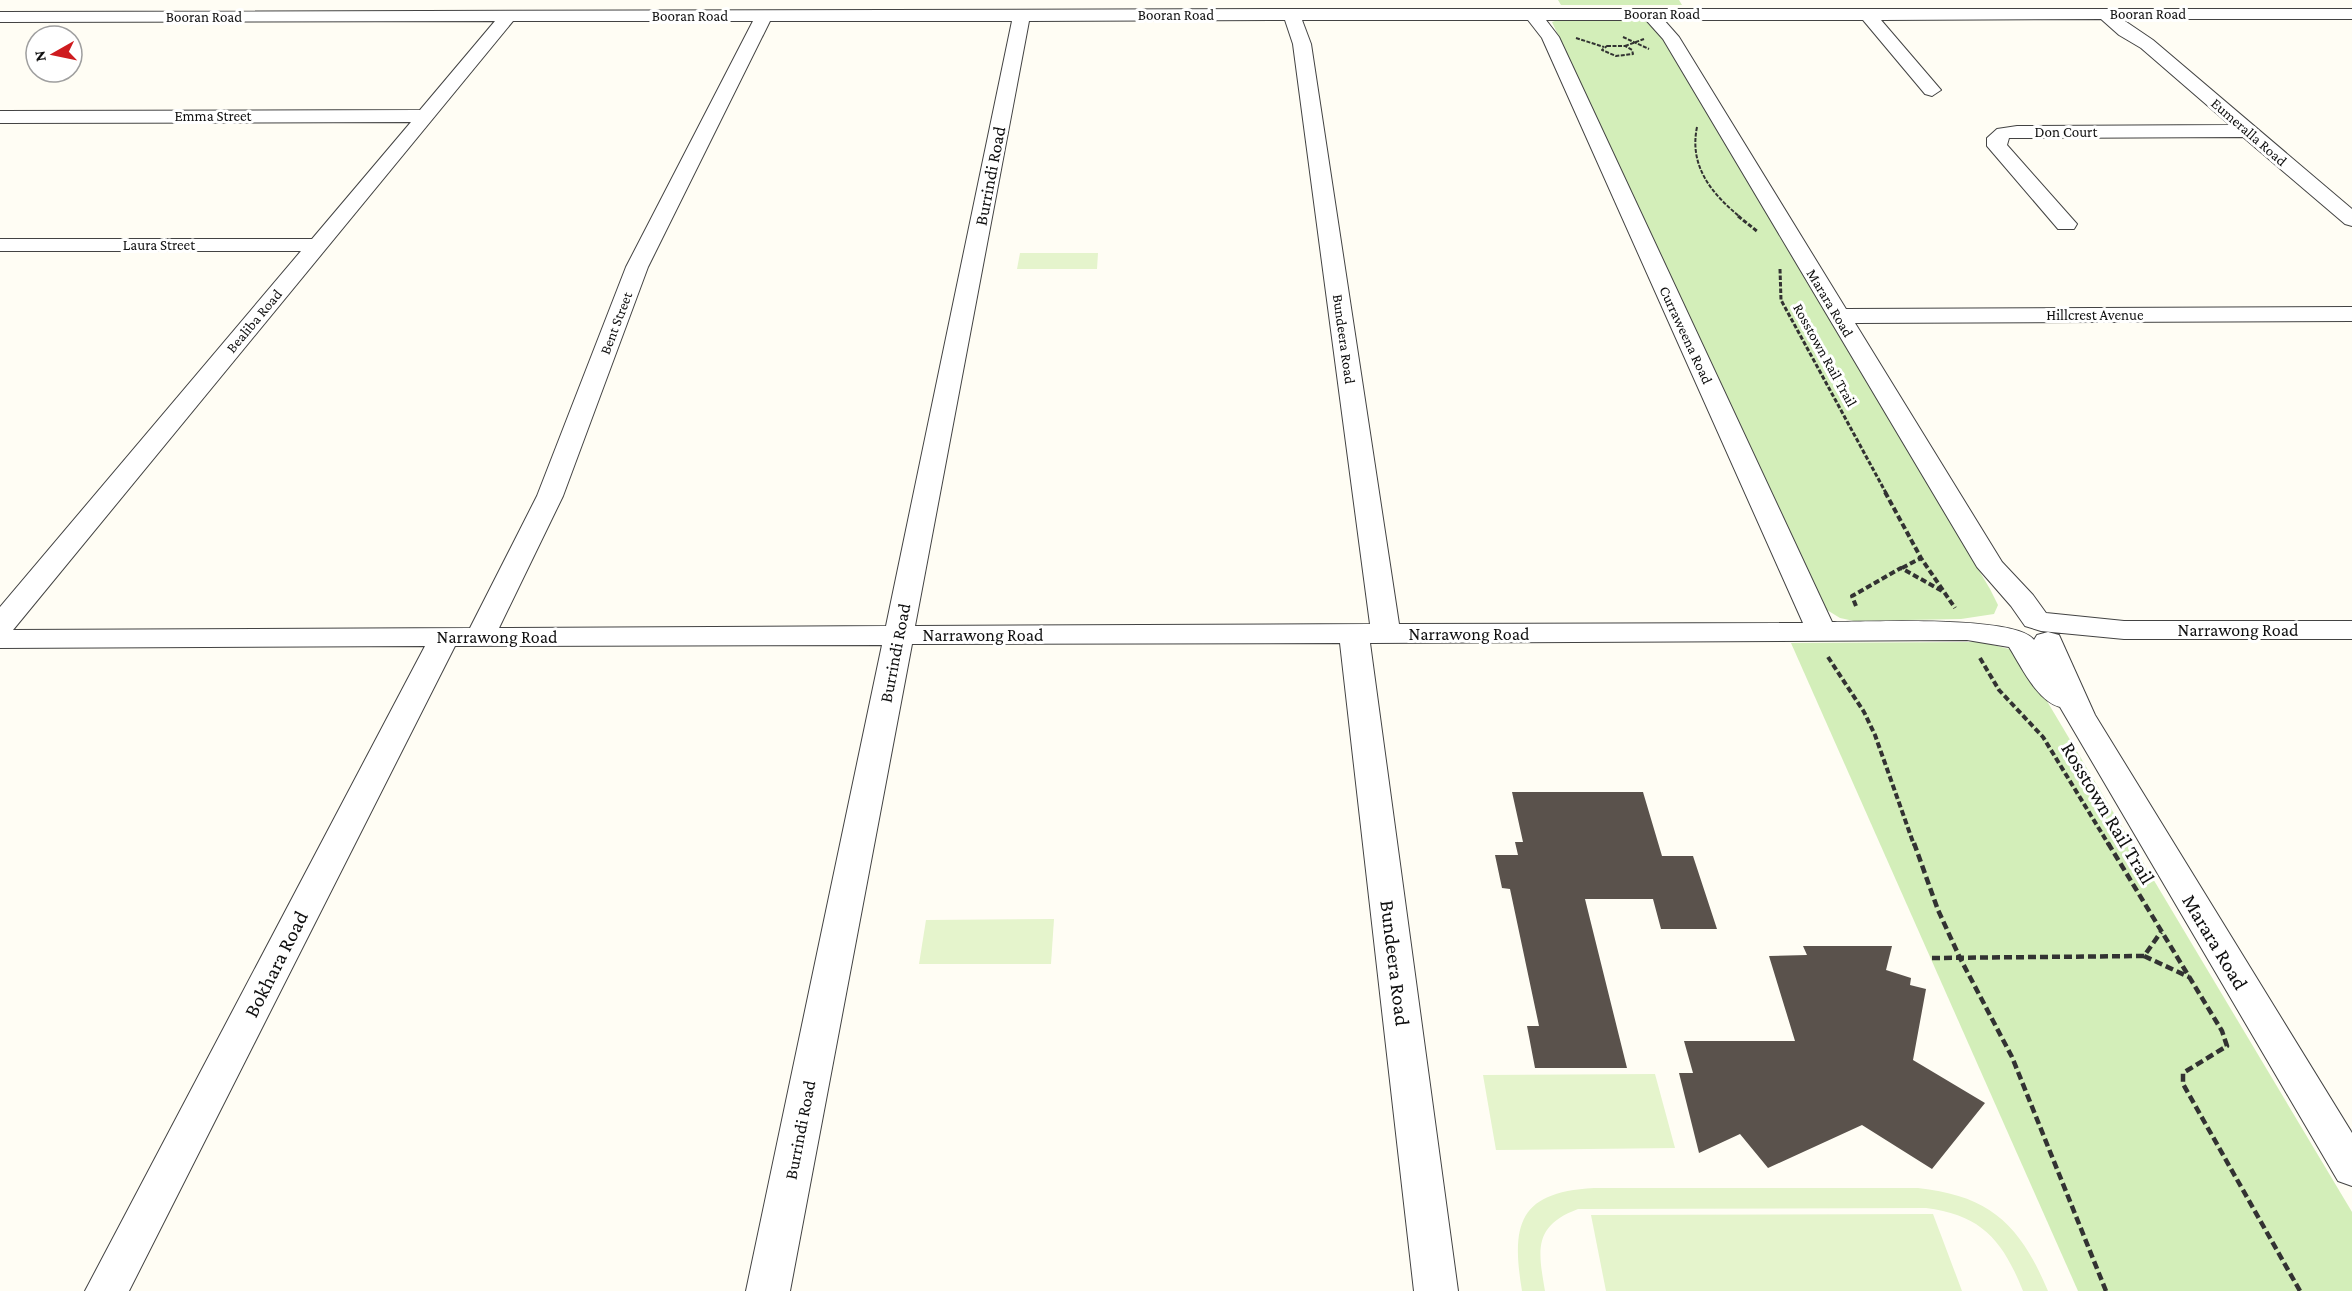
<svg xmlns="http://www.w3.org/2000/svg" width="2352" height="1291" font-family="'Crimson Pro',serif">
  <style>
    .green { fill: #d3eeb9 }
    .pitch { fill: #e5f4cc }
    .building { fill: #5a524c }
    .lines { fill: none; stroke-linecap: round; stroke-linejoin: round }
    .minor-casing { stroke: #434343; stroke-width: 2 }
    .path-far3 { stroke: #323232; stroke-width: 2; stroke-dasharray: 4 1.5; stroke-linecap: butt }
    .path-far2 { stroke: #323232; stroke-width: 3; stroke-dasharray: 4.5 2; stroke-linecap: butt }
    .path-far1 { stroke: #323232; stroke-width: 4; stroke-dasharray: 6 3; stroke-linecap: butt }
    .path { stroke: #323232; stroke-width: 4.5; stroke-dasharray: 8 4; stroke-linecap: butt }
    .minor { fill: #fff; fill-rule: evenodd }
    .labels { text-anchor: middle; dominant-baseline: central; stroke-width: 6; stroke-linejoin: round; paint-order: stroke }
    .far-street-label { font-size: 15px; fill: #101010; stroke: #fff }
    .street-label { font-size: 18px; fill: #101010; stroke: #fff }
    .near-street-label { font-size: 21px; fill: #101010; stroke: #fff }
  </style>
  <rect width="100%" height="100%" fill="#fffdf4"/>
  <g class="green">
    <polygon points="1558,0 1679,0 1682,5 1561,5"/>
    <polygon points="1561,19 1645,20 1656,28 1990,589 1998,605 1994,614 1961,619 1854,621 1840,618 1827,610 1552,22"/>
    <polygon points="1981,642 2017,651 2352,1212 2352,1291 2078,1291 1791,643"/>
  </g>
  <g class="pitch">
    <polygon points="1020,253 1098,253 1097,269 1017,269"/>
    <polygon points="1054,919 1051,964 919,964 926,920"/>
    <polygon points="1655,1074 1675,1148 1496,1150 1483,1075"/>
    <path d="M1594,1188H1918C1991,1196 2020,1225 2048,1291H2023C2003,1241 1982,1215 1926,1208L1578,1209C1533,1226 1538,1250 1545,1291H1522C1511,1225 1518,1192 1594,1188Z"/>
    <polygon points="1933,1214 1962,1291 1606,1291 1591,1215"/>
  </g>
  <g class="building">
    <polygon points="1512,792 1643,792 1662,856 1693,856 1717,929 1661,929 1653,899 1585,899 1627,1068 1535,1068 1527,1026 1539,1026 1510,889 1502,888 1495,855 1518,855 1515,842 1523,842"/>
    <polygon points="1803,946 1892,946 1886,970 1911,978 1910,985 1926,989 1913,1060 1985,1103 1932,1169 1862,1125 1768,1168 1740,1134 1699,1153 1679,1073 1693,1073 1684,1041 1795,1041 1769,956 1807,955"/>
  </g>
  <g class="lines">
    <g class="minor-casing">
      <path id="minor" d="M1291,9H2352V19H2122L2153,40L2352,209V226L2345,224L2243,137L2009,138L2007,145L2077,224L2074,229H2058L1987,146V138L1997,129L2017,126L2230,125L2141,48L2119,35L2101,19L1881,20L1941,90L1932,96L1925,94L1863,20H1664L1679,37L1846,309L2352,307V321L1855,323L2002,562L2033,595L2046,613L2124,621H2352V639H2124L2041,631L2025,626L2011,606L1977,567L1663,39L1646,20H1546L1559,37L1832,622C1867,622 2017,615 2034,640L2037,635L2048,632L2059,635L2095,715L2352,1133V1186L2338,1181L2060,707C2037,701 2021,666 2009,647L1967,640L1370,643L1458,1291H1414L1340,643L912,644L790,1291H746L882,645L455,646L129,1291H85L425,646L0,648V607L301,251H0V239H312L411,122L0,123V111L420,110L495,21L0,22V12ZM1285,20L1293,44L1370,624L915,626L1029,21ZM1302,20H1528L1542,38L1803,623L1399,624L1311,44ZM513,21H753L626,267L537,496L470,628L13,630ZM770,21H1012L886,626L499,628L563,496L648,267Z"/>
    </g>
    <g class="path-far3">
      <polyline points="1623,37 1649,49"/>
      <polyline points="1576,38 1604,47"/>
      <polygon points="1607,46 1625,46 1632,50 1633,54 1616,56 1602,50"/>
      <polyline points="1625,46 1644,39"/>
      <path d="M1697,127C1689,166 1711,193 1740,217"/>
    </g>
    <g class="path-far2">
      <polyline points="1738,216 1758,232"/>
      <polyline points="1780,269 1781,300 1886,493"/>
    </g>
    <g class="path-far1">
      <polyline points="1885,492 1921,558 1955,608"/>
      <polyline points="1902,568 1921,558"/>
      <polyline points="1856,606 1852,596 1901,568 1944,592"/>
      <polyline points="1828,657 1864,712 1875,735 1914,845"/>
      <polyline points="1980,658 1999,690 2043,737 2109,845"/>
    </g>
    <g class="path">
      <polyline points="1914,843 1938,910 1960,958 2012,1057 2106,1291"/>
      <polyline points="2108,843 2222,1031 2227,1046 2183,1073 2183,1084 2300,1291"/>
      <polyline points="2144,956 2189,977"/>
      <polyline points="1932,958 2144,956 2161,932"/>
    </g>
    <use href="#minor" class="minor"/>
  </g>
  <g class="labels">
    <g class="far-street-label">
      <text x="1662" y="14">Booran Road</text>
      <text x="2148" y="14">Booran Road</text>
      <text x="1176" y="15">Booran Road</text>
      <text x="690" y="16">Booran Road</text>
      <text x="204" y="17">Booran Road</text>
      <text x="213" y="116">Emma Street</text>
      <text x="2066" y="132">Don Court</text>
      <text transform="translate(2249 132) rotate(41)">Eumeralla Road</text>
      <text x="159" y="245">Laura Street</text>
      <text transform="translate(1830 303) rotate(59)">Marara Road</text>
      <text x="2095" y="315">Hillcrest Avenue</text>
      <text transform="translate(254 321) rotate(-50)">Bealiba Road</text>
      <text transform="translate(616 323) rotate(-69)">Bent Street</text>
      <text transform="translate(1686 335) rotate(65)">Curraweena Road</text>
      <text transform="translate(1344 339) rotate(82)">Bundeera Road</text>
      <text transform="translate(1825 355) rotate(61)">Rosstown Rail Trail</text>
    </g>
    <g class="street-label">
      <text transform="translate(990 176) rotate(-79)">Burrindi Road</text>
      <text x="2238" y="630">Narrawong Road</text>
      <text x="1469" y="634">Narrawong Road</text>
      <text x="983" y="635">Narrawong Road</text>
      <text x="497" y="637">Narrawong Road</text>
      <text transform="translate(895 653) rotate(-79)">Burrindi Road</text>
      <text transform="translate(800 1130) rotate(-79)">Burrindi Road</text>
    </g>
    <g class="near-street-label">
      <text transform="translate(2108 813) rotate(59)">Rosstown Rail Trail</text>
      <text transform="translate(2215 942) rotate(59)">Marara Road</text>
      <text transform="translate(1395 963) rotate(83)">Bundeera Road</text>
      <text transform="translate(276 964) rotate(-63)">Bokhara Road</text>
    </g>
  </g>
  <g transform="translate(54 54) rotate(261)"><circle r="28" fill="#ffffff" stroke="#9f9f9f" stroke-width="1.5"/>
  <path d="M0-4.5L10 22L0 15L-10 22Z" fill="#ce1b1f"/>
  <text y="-9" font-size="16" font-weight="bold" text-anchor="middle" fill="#101010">N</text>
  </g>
</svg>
